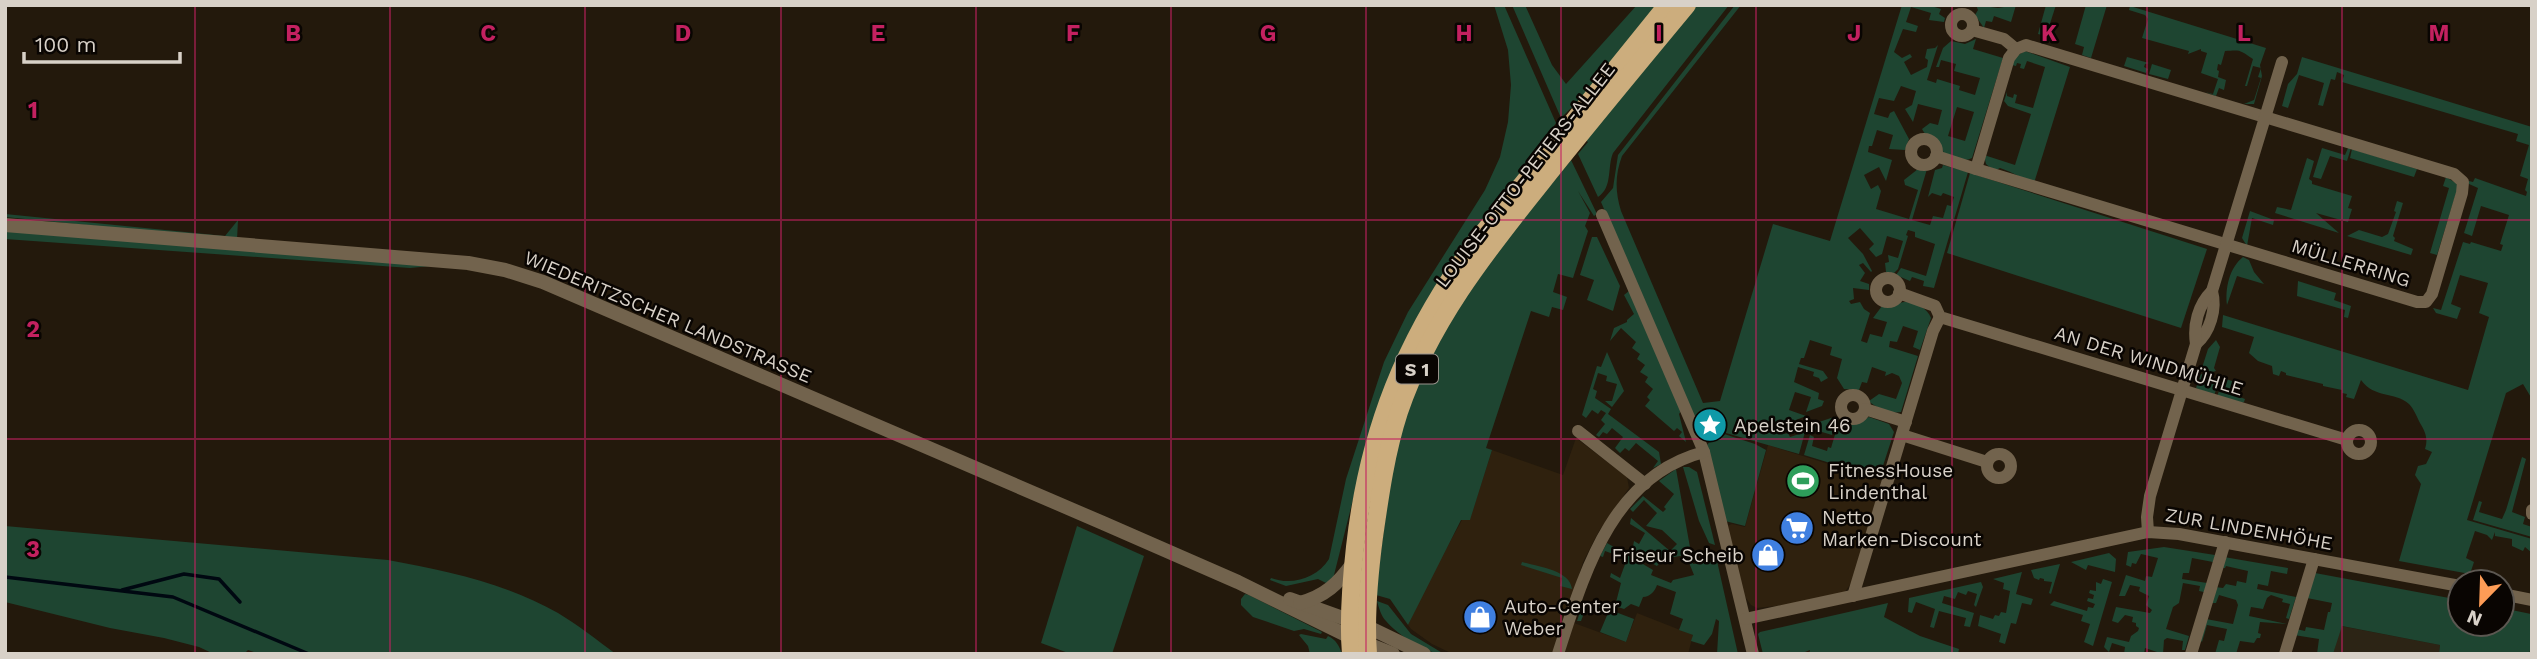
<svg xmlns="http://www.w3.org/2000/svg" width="2537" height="659" font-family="'Work Sans',sans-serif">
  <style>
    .built { fill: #2f210e }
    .education { fill: #2c2415 }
    .green { fill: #1e4531; fill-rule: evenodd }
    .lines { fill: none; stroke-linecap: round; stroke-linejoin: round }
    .stream { stroke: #000811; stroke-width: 3.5 }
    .minor { stroke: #72634d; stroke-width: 12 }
    .tertiary { stroke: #72634d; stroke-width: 14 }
    .primary { stroke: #ccad7d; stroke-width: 18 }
    .grid { fill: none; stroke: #c32160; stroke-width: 2; stroke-opacity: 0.55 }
    .labels { text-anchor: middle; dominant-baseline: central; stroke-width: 5; stroke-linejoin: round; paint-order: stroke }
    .shield { fill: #090502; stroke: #9a948d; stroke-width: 2 }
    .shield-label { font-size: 18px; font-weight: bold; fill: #d8d1c8 }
    .street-label { font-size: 19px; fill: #d8d1c8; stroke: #090502 }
    .poi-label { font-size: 19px; fill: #d8d1c8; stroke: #090502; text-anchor: start }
    .grid-label { font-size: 23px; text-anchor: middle; font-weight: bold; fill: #c32160; stroke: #090502; stroke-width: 5; stroke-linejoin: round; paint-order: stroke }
  </style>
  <rect width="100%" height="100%" fill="#23190c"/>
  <g class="built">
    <polygon points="1576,438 1627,477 1629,488 1599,531 1583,562 1555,654 1453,654 1432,644 1411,629 1408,625 1430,578 1462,520 1470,519 1492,450 1563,475"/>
    <polygon points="1768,445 1883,481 1852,582 1844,593 1794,604 1757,608 1751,605 1743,594 1727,526 1732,524 1745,527"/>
    <polygon points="1637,613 1693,635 1688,654 1564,654 1574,623 1626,642"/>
  </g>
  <polygon class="education" points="2341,626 2440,645 2439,654 2333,654"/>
  <g class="green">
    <path d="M1494,5H1504L1556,123L1547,136L1550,139L1372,424L1333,579L1328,584L1318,579L1286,586L1270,580L1271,578C1292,586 1317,578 1329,559L1346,479L1384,362L1408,312L1485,190L1500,157L1508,122L1511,85L1508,50Z"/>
    <polygon points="1512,5 1525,5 1552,65 1566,84 1637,5 1658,5 1573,109 1571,108 1561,118"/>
    <path d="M1694,5H1729L1613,153C1607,167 1613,187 1598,197L1578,154L1588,142L1584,139Z"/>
    <path d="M1735,5H1741L1622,156C1615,175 1615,191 1621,211L1703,403L1720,401L1773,224L1830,241L1902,5H1928L1941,9L1939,14L1945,18L1944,22L1929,20L1931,13L1911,7L1906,22L1918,26L1916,32L1903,29L1894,52L1902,58L1910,54L1912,57L1904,62L1911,75L1927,67L1928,60L1925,58L1927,49L1935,48L1938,45L1927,80L1936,83L1937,79L1960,86L1959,90L1975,95L1980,78L1954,71L1956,64L1941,60L1939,67H1936L1943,48L1951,41L1965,44L1976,39L1973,49L2003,58L1972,158C1963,163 1953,157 1944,153C1937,137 1926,138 1922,129L1930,123L1938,125L1942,110L1918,104L1913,122L1905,109L1912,105L1916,91L1901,86L1894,101L1879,98L1874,114L1888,118L1890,113L1894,111L1909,139L1905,150L1889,149L1893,135L1877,130L1872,146H1869L1868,152L1892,160L1886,181L1879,167L1864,175L1871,189L1878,185L1881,191L1876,209L1909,219L1918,190L1905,185L1904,180L1918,169H1927L1912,220L1930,225L1933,216L1943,218L1947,205L1951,206L1954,197L1943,193L1941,196L1932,193L1928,197L1935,170L1942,168L1943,165L1968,172L1934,288L1923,286L1924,281L1912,277L1910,281L1896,275L1901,268L1926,276L1935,244L1915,237V232L1908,230L1906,235L1908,236L1898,269L1893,274L1886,272L1885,263L1889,262L1888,255L1898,258L1903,241L1887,236L1882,254L1876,257L1869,249L1874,244L1860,228L1848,238L1863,254L1872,271L1871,272L1863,263L1859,265L1865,273L1860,281L1869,284V290L1853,288L1854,299L1849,301L1851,304L1860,302L1864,309L1870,313L1861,341L1867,343L1870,334L1882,337L1887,322L1873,318L1882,306C1891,308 1895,303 1904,302C1914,301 1928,308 1931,318L1920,350L1913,347L1918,331L1903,326L1897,342L1890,341L1889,347L1918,356L1901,412C1891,414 1875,408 1869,401L1879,394L1896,399L1902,383L1899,376L1892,373L1885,376L1886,372L1872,367L1867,383L1862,382L1859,390L1844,389L1837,378L1842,359L1830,355L1832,347L1810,340L1804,358H1801L1799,364L1823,371L1828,378L1821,382L1819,378L1813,376L1814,372L1798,367L1794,382L1819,393L1818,399L1824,401L1822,406L1806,412L1811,397L1795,392L1789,410L1806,416L1791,422L1790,419L1784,421L1782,425L1784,434L1788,433L1790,437L1805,432L1799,454L1712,429L1702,436L1601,202L1613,188L1618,155ZM1957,107L1974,112L1965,141L1948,136Z"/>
    <polygon points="1976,5 1998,8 2016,5 2011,22 1994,16 1992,22 1986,21 1984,28 1975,15 1978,10"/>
    <polygon points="2046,5 2056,5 2046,36 2038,34"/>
    <polygon points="2086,5 2107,5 2091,58 2082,55 2084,47 2075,44"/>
    <path d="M2130,6L2266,48L2260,65L2262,76L2254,104H2244L2254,100L2261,78L2258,77L2261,68L2253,66L2247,86H2245L2253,59C2239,50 2242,50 2225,51L2221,65L2218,64L2217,70L2219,71L2218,77L2226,80L2224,90L2219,88L2216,96L2205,92L2213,94L2218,79L2201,73L2207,53L2201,51V49L2188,54L2189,51L2142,38L2148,19L2145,15L2129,10Z"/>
    <path d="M2025,51L2070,67L2034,183C2022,179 2013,172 2000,168L1994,171L1986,164L1984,155L2015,165L2031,114L2008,106L2004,101L2007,92V96L2013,98L2014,94L2017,95L2015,103L2033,108L2045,67L2027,61L2024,69L2020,68L2021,64L2017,63L2016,66L2012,65L2015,57Z"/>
    <polygon points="2127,57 2149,63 2145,64 2144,67 2148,69 2146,73 2124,66"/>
    <path d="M2302,57L2532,127V399L2523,384L2506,393L2467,520L2532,539V553L2525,547L2523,551L2512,546V539L2495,536V532L2492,540L2487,535L2475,531L2466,558L2474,562L2470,574L2399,561L2421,484L2415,475L2418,466L2426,464L2432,452L2425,449C2428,439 2426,433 2420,423C2417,417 2414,409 2409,404C2394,391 2375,399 2361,380L2354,399L2346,397L2347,394L2342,393V390L2323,386V384L2286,375V373L2281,371L2279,376L2273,374L2272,366L2258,361L2249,353L2254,337L2222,327L2223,315L2468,390L2489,317L2479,313L2488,283L2460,275L2451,304L2461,308L2457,319L2436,313L2433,308L2441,310L2463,242L2470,244L2471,242L2501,251L2503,245L2500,244L2509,215L2481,206L2472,236L2464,233L2478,188L2469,184V181L2473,182L2475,178L2526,196L2527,192L2525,190L2528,179L2520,176L2529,145L2516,141L2518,134L2342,82L2344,75L2337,72L2335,80L2331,79L2323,106L2318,105L2324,83L2299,75L2288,108L2282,106L2288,84L2297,74Z"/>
    <polygon points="2152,64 2171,70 2168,79 2149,74"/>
    <polygon points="2322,148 2345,155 2348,148 2351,148 2347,161 2330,156 2321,179 2313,177"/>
    <polygon points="2352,149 2417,169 2414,177 2350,158"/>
    <polygon points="2307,158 2314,161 2309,179 2312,181 2312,184 2352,196 2348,208 2352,209 2348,222 2316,213 2339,233 2275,213 2277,207 2291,210"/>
    <polygon points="1571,160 1597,214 1594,216 1578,191 1590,213 1585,226 1588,231 1573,278 1558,274 1553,292 1567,297 1563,310 1552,307 1549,317 1531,311 1486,448 1492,450 1470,520 1461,520 1408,625 1390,599 1376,595 1376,589 1395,446 1423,367 1473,280"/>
    <polygon points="1970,173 2207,249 2181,328 1947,253"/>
    <polygon points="2446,177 2456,183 2458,187 2437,255 2430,253 2449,188 2443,186"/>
    <polygon points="2397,201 2403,203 2393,236 2395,238 2394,241 2413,249 2411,255 2347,236 2359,230 2382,237 2388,234 2396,212 2394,211"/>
    <polygon points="2250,211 2274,220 2273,225 2252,218 2247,246 2242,238"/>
    <polygon points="5,214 225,236 238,220 237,240 5,217"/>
    <polygon points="5,230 431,266 410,268 5,239"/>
    <polygon points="1592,237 1597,237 1620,286 1613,311 1587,300 1594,280 1580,275"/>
    <path d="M2243,257L2249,260L2254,272L2264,284L2237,276L2227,305C2225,289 2229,268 2243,257Z"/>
    <polygon points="2298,281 2336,293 2334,300 2351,306 2348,318 2344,317 2345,310 2297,296"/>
    <polygon points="1629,291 1681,411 1679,414 1686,442 1679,436 1682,432 1677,428 1674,431 1645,406 1650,400 1647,397 1653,389 1645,382 1648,377 1640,372 1645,365 1637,359 1640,354 1632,348 1636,342 1621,328 1610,341 1614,328 1627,322 1627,320 1634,314 1624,295"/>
    <polygon points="2216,340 2220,347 2214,368 2216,371 2208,373 2209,369 2204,368 2201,371 2208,349"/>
    <polygon points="1607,352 1624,391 1612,407 1605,401 1612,401 1617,384 1606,381 1607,376 1598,373 1593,389 1597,391 1595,398 1611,409 1608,414 1659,452 1661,464 1653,468 1658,461 1636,443 1629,451 1625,448 1620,453 1615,448 1623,437 1612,428 1607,434 1603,432 1599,437 1596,435 1605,424 1601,420 1606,413 1601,410 1598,414 1592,410 1586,418 1582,415 1597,366 1601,367"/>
    <polygon points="2201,374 2219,380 2214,396 2196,388"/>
    <polygon points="2223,378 2241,384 2237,396 2245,399 2244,402 2240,403 2217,397"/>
    <polygon points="1834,417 1836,422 1832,435 1812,429 1813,424"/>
    <polygon points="1869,417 1889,424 1894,432 1879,478 1804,455 1810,435 1814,437 1812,446 1827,451 1828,447 1831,448 1839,421 1854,423"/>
    <polygon points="1718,432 1755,444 1766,450 1745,526 1725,521 1707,445"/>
    <polygon points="2522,457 2526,459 2512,512 2525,517 2523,524 2532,527 2532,537 2473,520 2479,501 2482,502 2479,512 2502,519 2506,510"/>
    <polygon points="1683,467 1689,467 1697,472 1715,545 1709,543 1699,521"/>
    <path d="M1676,469L1693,564L1717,561L1738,654H1717L1719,621L1716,619L1712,634L1704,645L1691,641L1693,635L1679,630L1683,619L1670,614L1676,592L1657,585C1655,591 1650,597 1643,597L1639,607L1631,604L1624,609L1615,606L1621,583L1610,577L1611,573L1620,578L1627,559L1605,551L1603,557L1600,556L1607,543L1653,570L1651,575L1671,583L1673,580L1694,575L1686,555L1668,558L1666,563L1662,560L1657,566L1632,552L1634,541L1639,544L1645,533L1630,524L1631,518L1670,551L1677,544L1662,530L1646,526L1657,513L1644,500L1633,512L1630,509L1643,496L1663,512L1666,509L1664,507L1674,494L1659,481Z"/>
    <path d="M5,526L388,560C447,571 505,583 558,613C578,625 597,640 616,654H260L248,650L244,654H214L199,647L164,638L110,628L5,602Z"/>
    <polygon points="1077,526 1144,556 1112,654 1071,654 1041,643"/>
    <polygon points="2164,547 2215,555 2213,562 2192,558 2189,573 2183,573 2182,579 2207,583 2204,592 2199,591 2200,586 2183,583 2179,603 2173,607 2166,629 2189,636 2185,650 2182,650 2183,641 2167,638 2164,640 2163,654 2145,648 2144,654 2124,654 2125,647 2112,643 2109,652 2104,647 2107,637 2129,642 2131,636 2138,631 2139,628 2136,626 2136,623 2132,622 2133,617 2125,615 2118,623 2112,621 2116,607 2150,613 2152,610 2146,605 2149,596 2139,591 2140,587 2130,585 2125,596 2119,596 2126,575 2145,581 2146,576 2152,577 2158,558 2141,554 2136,564 2132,563 2131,567 2126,565 2128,552"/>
    <polygon points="2109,553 2116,559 2115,572 2088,565 2086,570 2071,562"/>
    <polygon points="2224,557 2288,568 2287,574 2271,571 2268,586 2258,584 2257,589 2296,597 2289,619 2286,618 2290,604 2282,602 2283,599 2271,595 2267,598 2263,609 2251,607 2249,616 2287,624 2260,622 2258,633 2261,634 2260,638 2257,638 2254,643 2240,641 2236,654 2215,654 2219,640 2224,641 2227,629 2207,625 2202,642 2200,640 2206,619 2233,624 2238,605 2236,600 2219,595 2216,603 2211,603 2215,587 2223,588 2226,584 2236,586 2237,581 2246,583 2248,571 2226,566 2225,568 2221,568"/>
    <path d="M1522,562C1538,567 1570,570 1572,589L1560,586L1562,578L1521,565Z"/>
    <polygon points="2060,564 2051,594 2049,593 2052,582 2044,581 2044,579 2040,578 2039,580 2034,578 2031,570"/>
    <polygon points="2022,572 2016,594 2033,599 2031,605 2022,603 2016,624 2011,623 2005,644 1999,642 2001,634 1978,626 1980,615 1993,619 1995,615 1999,616 2001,612 2006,613 2010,591 2003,589 2004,583 1993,579"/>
    <polygon points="2315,573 2460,600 2460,624 2502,624 2502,608 2531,614 2532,643 2529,654 2439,654 2440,645 2342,626 2333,654 2317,654 2319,639 2294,635 2296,629 2305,631 2306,627 2324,630 2328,612 2330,612 2332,603 2307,598"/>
    <polygon points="2103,579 2112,582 2093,646 2084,642 2090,624 2081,621 2083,615 2050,605 2054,601 2087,611 2088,607 2093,608 2095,604 2087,601 2088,598 2093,599 2094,595 2089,593 2090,590 2096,591 2096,582 2101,584"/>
    <polygon points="1981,582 1983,587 1976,607 1974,605 1977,594 1968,591 1966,595 1958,592 1955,599 1944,596 1942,603 1974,613 1970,627 1964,626 1966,618 1939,611 1934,628 1930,627 1935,609 1916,602 1912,613 1908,612 1909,598"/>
    <polygon points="1245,594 1249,595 1322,632 1321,634 1304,629 1294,631 1268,622 1253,617 1241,605 1241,599"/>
    <path d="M1377,601L1388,605L1411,634L1444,654C1426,654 1398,635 1386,621C1381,616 1379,608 1377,601Z"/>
    <polygon points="1589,602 1634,619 1626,642 1600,632 1608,613 1587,605 1581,621 1577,621 1583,603"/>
    <polygon points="1888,603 1884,617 1920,636 1959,649 1958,654 1809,654 1810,650 1800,654 1763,654 1758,634 1760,632"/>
    <path d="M1301,634L1326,639L1328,636C1336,640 1339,645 1342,654H1310L1308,646L1299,635Z"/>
  </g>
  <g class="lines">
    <g class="stream">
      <polyline points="5,577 173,597 309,654"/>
      <polyline points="122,590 184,574 219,579 240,602"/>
    </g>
    <g class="minor">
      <circle cx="1962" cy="25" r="11"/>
      <polyline points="1972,30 2004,39 2016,49"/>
      <polygon points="2026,45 2454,174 2463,182 2462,193 2432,294 2426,302 2417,302 1976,169 2009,58 2016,49"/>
      <circle cx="1924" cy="152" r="13"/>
      <polyline points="1936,156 1976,169"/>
      <polyline points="1602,215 1704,452 1753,654"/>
      <circle cx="1888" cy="290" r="12"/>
      <polyline points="1899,293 1935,306 1940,317 2347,440"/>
      <path d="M2196,344C2210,332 2217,309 2212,291"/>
      <circle cx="1853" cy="407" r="12"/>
      <polyline points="1865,409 1906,422"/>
      <circle cx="2359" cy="442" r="12"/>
      <polyline points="1578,431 1645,484"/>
      <polyline points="1902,435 1987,462"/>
      <circle cx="1999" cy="466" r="12"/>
      <polyline points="2532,510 2532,514"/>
      <path d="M2148,532L2147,517L2150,496L2196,344C2193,325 2198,305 2212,291L2282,62"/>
      <polyline points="2502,594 2532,600"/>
      <polyline points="1853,596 1933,331 1940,317"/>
      <polyline points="1745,619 2148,532 2179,534 2460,586"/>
      <path d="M1558,654C1584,574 1611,476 1704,452"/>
      <polyline points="2191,654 2225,542"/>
      <polyline points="2285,654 2314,559"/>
    </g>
    <g class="tertiary">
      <polyline points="5,225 468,263 505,270 543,282 1103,523 1238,582 1350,637 1393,654"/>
      <polyline points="1290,599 1368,627 1424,654"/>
      <path d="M1300,603C1325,596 1338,584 1353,563"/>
    </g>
    <g class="primary">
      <path d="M1351,654C1348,619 1351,583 1355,547C1368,431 1405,339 1474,244L1667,5"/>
      <path d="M1368,654C1365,616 1369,575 1374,537C1380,495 1386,452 1399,412C1429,324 1485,253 1542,182C1589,123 1638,64 1687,5"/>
    </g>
  </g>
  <path class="grid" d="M195,5V654M390,5V654M585,5V654M781,5V654M976,5V654M1171,5V654M1366,5V654M1561,5V654M1756,5V654M1952,5V654M2147,5V654M2342,5V654M5,220H2532M5,439H2532"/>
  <defs>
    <g id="sight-disc" transform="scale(1.75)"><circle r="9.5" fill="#0f9aa8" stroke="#090502"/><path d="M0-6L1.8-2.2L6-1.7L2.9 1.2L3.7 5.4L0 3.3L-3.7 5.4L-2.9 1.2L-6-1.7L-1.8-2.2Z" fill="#fff"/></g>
    <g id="stadium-disc" transform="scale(1.75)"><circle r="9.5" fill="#2e9e5b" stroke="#090502"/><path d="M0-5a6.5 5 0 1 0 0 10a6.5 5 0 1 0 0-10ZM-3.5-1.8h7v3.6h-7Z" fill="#fff"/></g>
    <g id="supermarket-disc" transform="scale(1.75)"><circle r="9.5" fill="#3f7fe0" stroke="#090502"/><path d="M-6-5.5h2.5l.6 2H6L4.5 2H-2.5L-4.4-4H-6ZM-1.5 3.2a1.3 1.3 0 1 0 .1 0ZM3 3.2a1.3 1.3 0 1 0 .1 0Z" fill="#fff"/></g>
    <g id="shop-disc" transform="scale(1.75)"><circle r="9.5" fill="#3f7fe0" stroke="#090502"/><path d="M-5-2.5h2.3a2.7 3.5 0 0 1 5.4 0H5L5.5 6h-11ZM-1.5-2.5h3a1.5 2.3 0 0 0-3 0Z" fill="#fff"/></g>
  </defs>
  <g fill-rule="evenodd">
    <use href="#sight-disc" x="1710" y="425"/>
    <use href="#stadium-disc" x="1803" y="481"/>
    <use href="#supermarket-disc" x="1797" y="528"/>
    <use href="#shop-disc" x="1768" y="555"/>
    <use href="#shop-disc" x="1480" y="617"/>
  </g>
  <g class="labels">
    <rect class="shield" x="1396" y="354.5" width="42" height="29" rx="5"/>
    <g class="shield-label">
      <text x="1417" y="369">S 1</text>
    </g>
    <g class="street-label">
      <text transform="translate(1525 175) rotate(-52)">LOUISE-OTTO-PETERS-ALLEE</text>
      <text transform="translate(2351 263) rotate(17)">MÜLLERRING</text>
      <text transform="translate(668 317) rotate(23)">WIEDERITZSCHER LANDSTRASSE</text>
      <text transform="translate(2149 361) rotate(17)">AN DER WINDMÜHLE</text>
      <text transform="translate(2249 529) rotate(10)">ZUR LINDENHÖHE</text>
    </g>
    <g class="poi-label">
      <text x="1734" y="425">Apelstein 46</text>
      <text x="1828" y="470">FitnessHouse<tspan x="1828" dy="22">Lindenthal</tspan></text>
      <text x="1822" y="517">Netto<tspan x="1822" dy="22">Marken-Discount</tspan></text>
      <text x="1744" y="555" text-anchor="end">Friseur Scheib</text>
      <text x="1504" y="606">Auto-Center<tspan x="1504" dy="22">Weber</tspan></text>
    </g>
  </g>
  <g class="grid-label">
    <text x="293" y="41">B</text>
    <text x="488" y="41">C</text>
    <text x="683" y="41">D</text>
    <text x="878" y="41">E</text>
    <text x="1073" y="41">F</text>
    <text x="1268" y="41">G</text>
    <text x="1464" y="41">H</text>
    <text x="1659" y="41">I</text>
    <text x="1854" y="41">J</text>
    <text x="2049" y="41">K</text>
    <text x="2244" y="41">L</text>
    <text x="2439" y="41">M</text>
    <text x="33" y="118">1</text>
    <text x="33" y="337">2</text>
    <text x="33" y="557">3</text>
  </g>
  <rect width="2537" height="659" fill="none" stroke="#d8d1c8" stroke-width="14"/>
  <g transform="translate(2481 603) rotate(203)"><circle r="33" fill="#090502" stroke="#5c5751" stroke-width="2"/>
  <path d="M0-5L12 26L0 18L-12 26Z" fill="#fd9c56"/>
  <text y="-10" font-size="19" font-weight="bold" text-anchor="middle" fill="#d8d1c8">N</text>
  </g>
  <path d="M24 52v10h156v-10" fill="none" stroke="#d8d1c8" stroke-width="3.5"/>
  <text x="35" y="52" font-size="21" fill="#d8d1c8" stroke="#090502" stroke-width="5" paint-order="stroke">100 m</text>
</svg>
